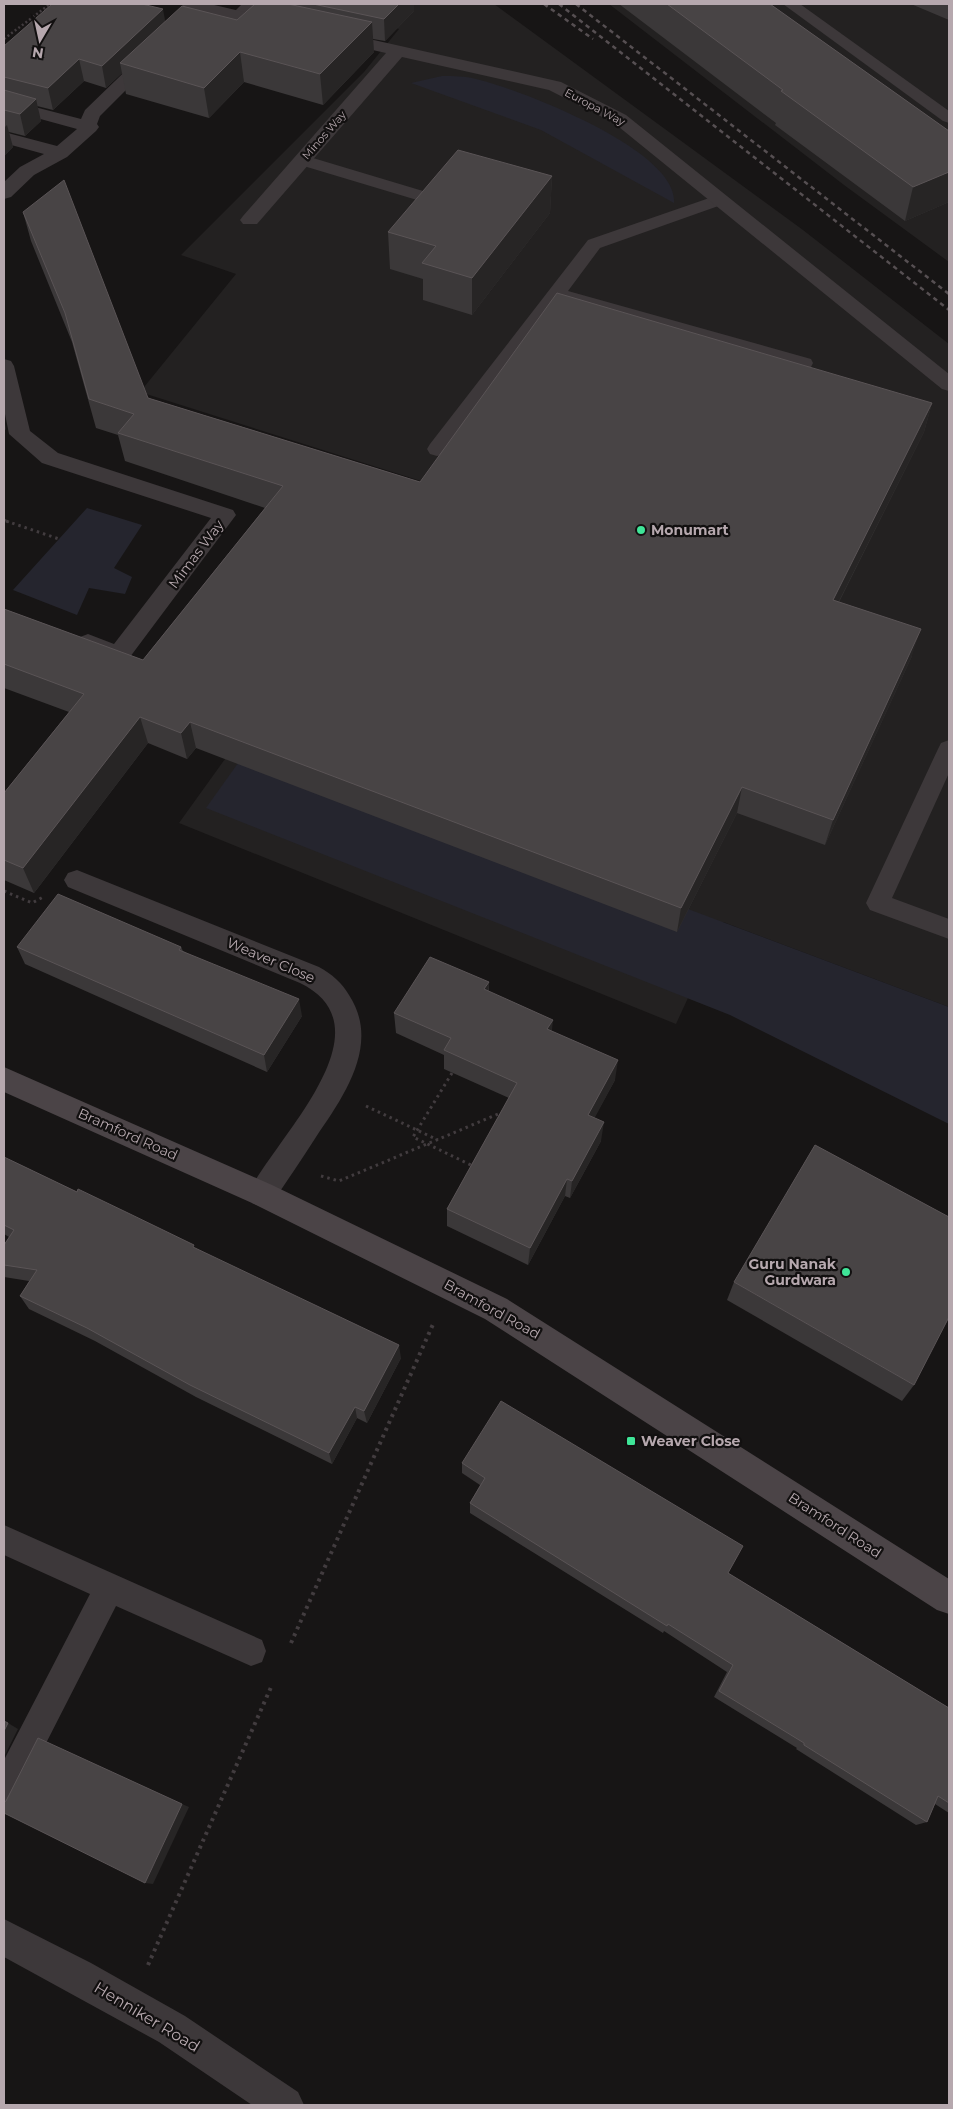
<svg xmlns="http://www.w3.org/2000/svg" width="953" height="2109" font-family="Montserrat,sans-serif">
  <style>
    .built { fill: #232121 }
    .green { fill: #25252e }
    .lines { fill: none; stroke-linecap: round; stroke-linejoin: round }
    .path-far2 { stroke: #423c3f; stroke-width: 2.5; stroke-dasharray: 2 2.5; stroke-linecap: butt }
    .path-far1 { stroke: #423c3f; stroke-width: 3; stroke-dasharray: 2.5 4; stroke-linecap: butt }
    .path { stroke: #423c3f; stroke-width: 4; stroke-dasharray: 3 4.5; stroke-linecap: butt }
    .service { fill: #3d383a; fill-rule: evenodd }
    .minor { fill: #3d383a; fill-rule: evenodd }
    .secondary { fill: #4b4447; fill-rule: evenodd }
    .rail { stroke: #564f52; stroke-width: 2.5; stroke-dasharray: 4.5 4; stroke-linecap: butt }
    .wall { fill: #3b3839 }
    .shaded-wall { fill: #272525 }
    .building { fill: #484445; stroke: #5a5456 }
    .poi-dot { fill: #3fe598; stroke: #121010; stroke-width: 2 }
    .labels { text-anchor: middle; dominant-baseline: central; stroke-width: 4.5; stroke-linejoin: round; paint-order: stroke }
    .far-street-label { font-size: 11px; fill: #b6a8ae; stroke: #121010 }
    .poi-label { font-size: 14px; font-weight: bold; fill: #b6a8ae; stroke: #121010; text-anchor: start }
    .street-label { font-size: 14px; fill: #b6a8ae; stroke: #121010 }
    .near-street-label { font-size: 16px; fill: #b6a8ae; stroke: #121010 }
  </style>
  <rect width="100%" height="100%" fill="#171515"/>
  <g class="built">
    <polygon points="300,4 494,4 803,230 949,344 949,1007 723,922 676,1024 179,823 424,482 140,392 236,274 181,255 364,72 399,29"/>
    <polygon points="609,4 949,4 949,262 844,185"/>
  </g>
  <g class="green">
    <path d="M442,76C454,76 465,76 476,79C519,89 679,150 674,203L541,130L411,83Z"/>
    <polygon points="87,508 142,525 114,568 132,577 125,594 89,588 77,615 13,590"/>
    <polygon points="251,745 949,1007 949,1124 730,1015 206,808"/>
  </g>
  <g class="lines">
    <g class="path-far2">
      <polyline points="4,39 50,4"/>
      <polyline points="4,520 9,522"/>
    </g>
    <g class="path-far1">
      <polyline points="6,521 59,539"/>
      <polyline points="4,891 32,903 45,896"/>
      <polyline points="452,1073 413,1137 475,1167"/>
      <polyline points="366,1106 438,1140"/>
      <polyline points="321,1176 339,1181 503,1112"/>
    </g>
    <g class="path">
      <polyline points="291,1643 434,1322"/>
      <polyline points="148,1965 272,1685"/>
    </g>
    <g class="service">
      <polygon points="242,4 258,4 242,20 232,20 229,17"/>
      <polygon points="783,4 800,4 949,111 949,123 943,121"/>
      <polygon points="303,155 423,191 426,195 423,199 417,200 297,164 295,160 297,156"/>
      <polygon points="718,195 724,196 727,200 724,204 600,248 568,291 811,359 813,363 811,367 804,369 797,367 560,300 444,454 437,456 430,454 427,449 430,444 588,240"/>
      <polygon points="949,740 949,773 892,898 949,919 949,939 870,910 866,903 938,749 941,743"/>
      <polygon points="4,1525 262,1640 266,1651 262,1662 251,1666 116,1606 15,1804 4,1809 4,1760 90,1594 4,1555"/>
    </g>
    <g class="minor">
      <polygon points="182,4 210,4 282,21 285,25 282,29 276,30 184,8"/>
      <polygon points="338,32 561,82 626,115 949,374 949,391 942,389 614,123 549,90 402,57 257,224 243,224 240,220 243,216 386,53 332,41 329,37 332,33"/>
      <polygon points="151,51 157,52 160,56 100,116 97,124 99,127 96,131 67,157 34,175 11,197 4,199 4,182 20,167 44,154 4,143 4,132 57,146 77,129 4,109 4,99 81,119 85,110 145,52"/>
      <path d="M4,359L11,361L14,366L30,431L58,453L233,510L236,515L127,661C115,665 83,654 76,643L80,637L88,634L114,644L211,518L42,463L9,434L4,409Z"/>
      <path d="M77,870L319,967C332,974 342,983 349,995C381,1044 344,1096 316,1137C302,1159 287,1181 272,1203L262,1207L252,1203L248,1194C272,1141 394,1029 300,983L68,887L64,880L68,873Z"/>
      <polygon points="4,1919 91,1963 185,2016 298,2092 304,2105 252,2105 159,2042 4,1957"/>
    </g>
    <polygon class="secondary" points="4,1067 272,1185 507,1299 949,1579 949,1614 937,1610 485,1319 252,1203 4,1092"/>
    <g class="rail">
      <polyline points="544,4 593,39"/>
      <polyline points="559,4 949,310"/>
      <polyline points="576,4 949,294"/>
    </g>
  </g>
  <g class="wall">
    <polygon points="255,4 414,4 414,11 385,41 373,39 374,52 323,105 244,82 209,118 126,94 122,73 106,88 84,81 53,110 37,106 41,121 25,136 9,132 13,147 4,156 4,46 165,21 237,20"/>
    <polygon points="619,4 770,4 949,131 949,202 905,221 775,125 776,123"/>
    <polygon points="911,4 949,4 949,20"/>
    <polygon points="552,176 550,213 472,315 423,300 423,279 390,269 388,232"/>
    <polygon points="23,212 148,398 420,482 932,403 924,432 839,602 912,656 825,845 737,813 677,932 196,748 187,759 148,743 34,893 4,880 4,793 69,712 4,688 4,609 143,660 265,508 125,461 118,435 96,428 72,342 31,241"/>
    <polygon points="17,947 181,947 183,951 302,1016 267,1072 25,964"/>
    <polygon points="489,982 489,992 552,1031 615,1080 594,1118 601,1141 570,1198 565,1196 528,1265 447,1226 447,1209 509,1098 444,1069 444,1055 396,1033 394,1013"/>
    <polygon points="4,1157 196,1249 401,1358 367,1423 357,1418 332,1464 196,1397 95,1341 29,1309 20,1296 29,1281 4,1277 4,1245 9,1237 4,1234"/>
    <polygon points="734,1282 914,1385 902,1401 727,1300"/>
    <polygon points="462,1463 728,1573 949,1708 949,1813 935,1804 927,1822 916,1825 796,1749 797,1748 714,1697 727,1672 664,1631 663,1633 470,1513 470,1503 480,1485 462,1473"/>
  </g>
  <g class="shaded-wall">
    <polygon points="399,4 414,4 414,11 385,41 384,19"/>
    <polygon points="163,9 167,31 120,63 122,73 106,88 102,66"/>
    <polygon points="372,22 374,52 323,105 320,74"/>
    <polygon points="240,52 244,82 209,118 204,88"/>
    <polygon points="79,59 84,81 53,110 48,88"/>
    <polygon points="36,99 41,121 25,136 20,114"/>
    <polygon points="7,125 13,147 4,156 4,128"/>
    <polygon points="949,172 949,202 905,221 913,187"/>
    <polygon points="552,176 550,213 472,315 472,278"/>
    <polygon points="932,403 924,432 826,627 833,600"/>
    <polygon points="4,417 6,429 4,432"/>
    <polygon points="921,629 912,656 825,845 833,820"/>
    <polygon points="140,717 148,743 34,893 23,868"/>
    <polygon points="190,722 196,748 187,759 181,733"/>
    <polygon points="742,787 737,813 677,932 681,908"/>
    <polygon points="489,982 488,1002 484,989"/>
    <polygon points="299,999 302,1016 267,1072 264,1055"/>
    <polygon points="553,1020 551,1040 547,1029"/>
    <polygon points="618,1060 615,1080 586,1134 588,1115"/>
    <polygon points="604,1122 601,1141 570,1198 572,1181"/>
    <polygon points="567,1179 565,1196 528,1265 530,1248"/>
    <polygon points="399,1345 401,1358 367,1423 364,1411"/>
    <polygon points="355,1407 357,1418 332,1464 329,1453"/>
    <polygon points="8,1723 18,1729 4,1757 4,1731"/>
    <polygon points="182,1804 189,1807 153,1884 145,1883"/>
  </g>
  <g class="building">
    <polygon points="52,4 142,4 163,9 102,66 79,59 48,88 4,77 4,46"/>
    <polygon points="255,4 288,4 372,22 320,74 240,52 204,88 120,63 182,6 237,20"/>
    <polygon points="313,4 399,4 384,19"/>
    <polygon points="667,4 770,4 949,131 949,172 913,187 781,91 783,90"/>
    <polygon points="4,90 36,99 20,114 4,110"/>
    <polygon points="458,150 552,176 472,278 422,263 436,246 388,232"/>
    <polygon points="64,180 148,398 420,482 557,293 932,403 833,600 921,629 833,820 742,787 681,908 190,722 181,733 140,717 23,868 4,860 4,793 84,694 4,664 4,609 143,660 283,486 118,433 134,414 89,399 65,313 23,212"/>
    <polygon points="58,894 181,947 179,950 299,999 264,1055 17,947"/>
    <polygon points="430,957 489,982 484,989 553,1020 547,1029 618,1060 588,1115 604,1122 572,1181 567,1179 530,1248 447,1209 517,1083 444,1050 451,1038 394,1013"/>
    <polygon points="815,1145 949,1217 949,1317 914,1385 734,1282"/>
    <polygon points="4,1157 77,1192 78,1189 128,1213 194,1245 193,1247 399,1345 364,1411 355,1407 329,1453 190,1385 87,1328 20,1296 37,1270 4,1265 4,1245 14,1230 4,1225"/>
    <polygon points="501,1401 743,1546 728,1573 949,1708 949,1803 938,1796 927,1822 804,1745 804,1743 719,1691 733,1665 668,1624 667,1626 470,1503 485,1478 462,1463"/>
    <polygon points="4,1721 8,1723 4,1731"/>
    <polygon points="38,1738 182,1804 145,1883 4,1813 4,1802 6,1801"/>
  </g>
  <g class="poi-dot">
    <circle cx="641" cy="530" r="5"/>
    <circle cx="846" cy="1272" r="5"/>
    <rect x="626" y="1436" width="10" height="10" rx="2.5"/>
  </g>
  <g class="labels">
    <g class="far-street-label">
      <text transform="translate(595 107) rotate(28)">Europa Way</text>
      <text transform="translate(324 135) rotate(-49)">Minos Way</text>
    </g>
    <g class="poi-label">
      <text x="651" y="530">Monumart</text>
      <text x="836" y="1264" text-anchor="end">Guru Nanak<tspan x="836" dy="16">Gurdwara</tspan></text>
      <text x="641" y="1441">Weaver Close</text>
    </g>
    <g class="street-label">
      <text transform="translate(196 554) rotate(-53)">Mimas Way</text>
      <text transform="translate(271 960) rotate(23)">Weaver Close</text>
      <text transform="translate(128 1134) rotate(24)">Bramford Road</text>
      <text transform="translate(492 1309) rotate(29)">Bramford Road</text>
      <text transform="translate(835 1525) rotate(33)">Bramford Road</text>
    </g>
    <g class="near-street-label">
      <text transform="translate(147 2017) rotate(31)">Henniker Road</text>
    </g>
  </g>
  <rect width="953" height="2109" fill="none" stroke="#b6a8ae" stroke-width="10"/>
  <g transform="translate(40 40) rotate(189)" stroke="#121010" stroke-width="4" paint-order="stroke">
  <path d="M0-4L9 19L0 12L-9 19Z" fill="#b6a8ae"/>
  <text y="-8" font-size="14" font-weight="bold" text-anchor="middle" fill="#b6a8ae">N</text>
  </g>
</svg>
